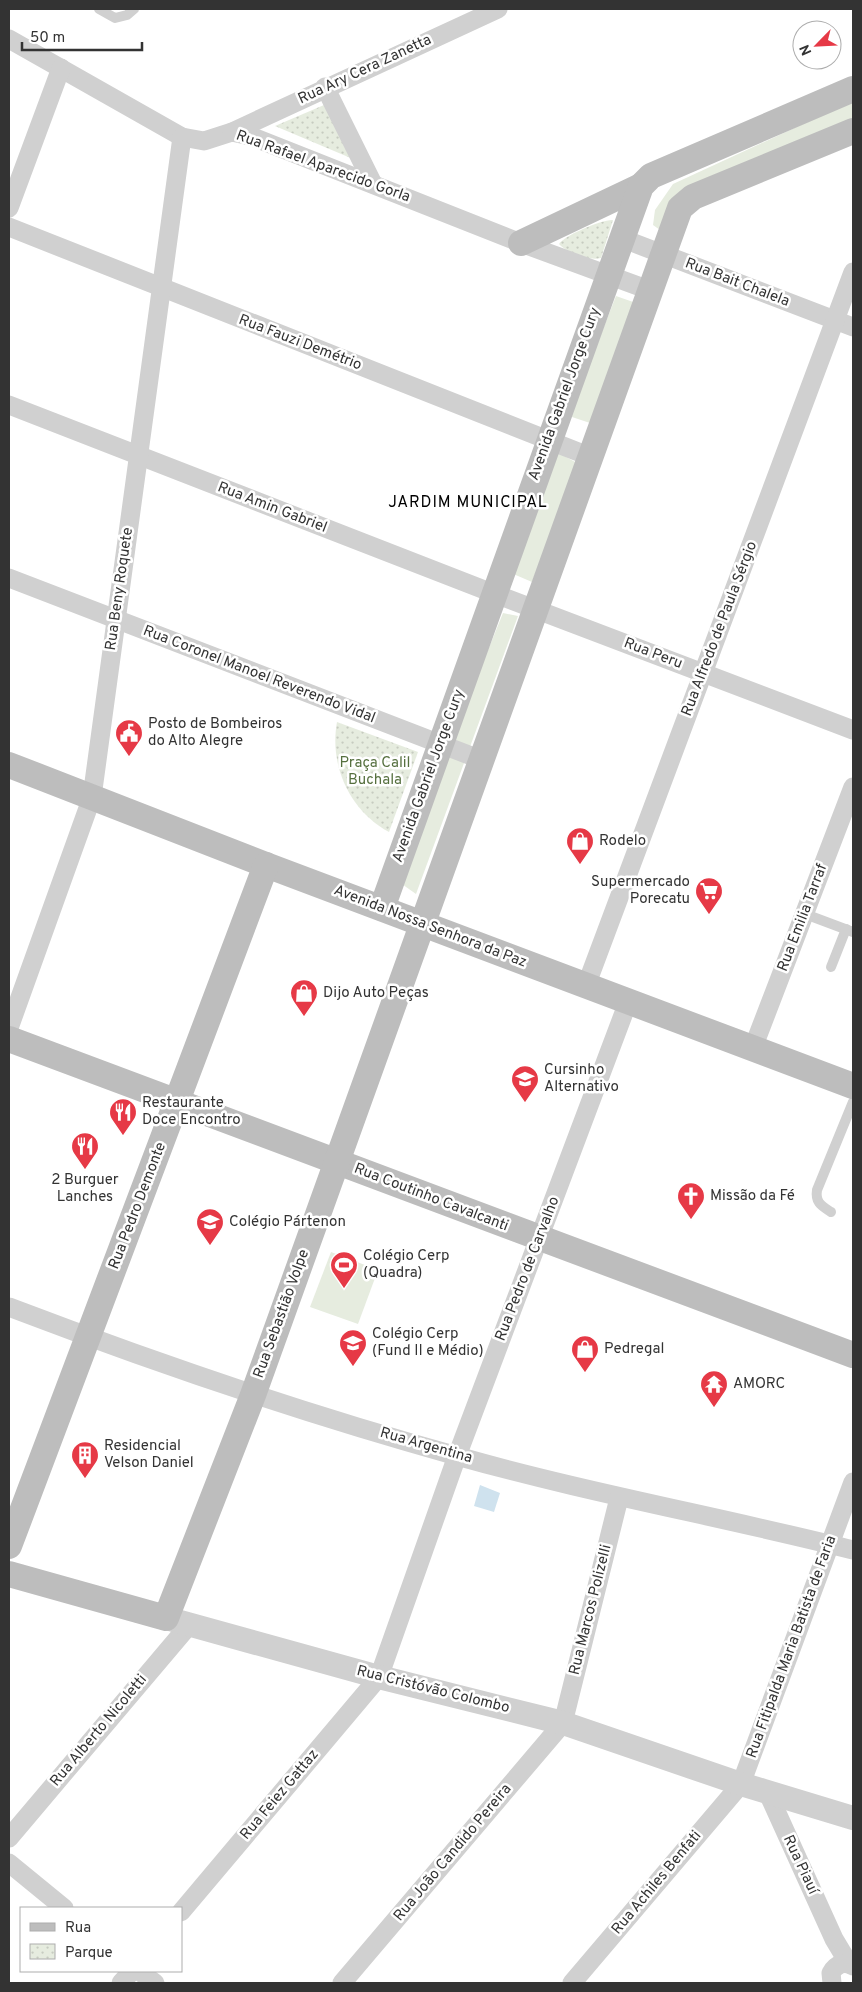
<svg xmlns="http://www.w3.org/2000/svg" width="862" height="1992" font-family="Overpass,sans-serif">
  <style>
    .green { fill: #e6ecdf }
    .park { fill: url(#park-dots) }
    .water { fill: #cfe2ee }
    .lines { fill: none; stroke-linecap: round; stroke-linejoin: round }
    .service { stroke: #d0d0d0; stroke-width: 10 }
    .minor { stroke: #d0d0d0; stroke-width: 19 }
    .tertiary { stroke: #d0d0d0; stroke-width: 24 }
    .secondary { stroke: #bdbdbd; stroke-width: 26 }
    .labels { text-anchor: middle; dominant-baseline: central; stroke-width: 5; stroke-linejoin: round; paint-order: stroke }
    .street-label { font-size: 15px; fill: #333; stroke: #fff }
    .poi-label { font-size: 15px; fill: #333; stroke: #fff; text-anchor: start }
    .park-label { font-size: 15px; fill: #56703f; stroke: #fff }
    .neighbourhood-label { font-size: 16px; letter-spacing: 1px; fill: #000; stroke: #fff }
  </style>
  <defs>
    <pattern id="park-dots" width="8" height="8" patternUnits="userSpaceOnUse" patternTransform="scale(1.25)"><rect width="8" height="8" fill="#e6ecdf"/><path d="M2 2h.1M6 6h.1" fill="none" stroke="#c6cbc0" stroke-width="1.8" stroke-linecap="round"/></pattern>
  </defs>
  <rect width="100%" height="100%" fill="#fff"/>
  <g class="green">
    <polygon points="853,101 853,123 660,230 653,225 655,210 673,184"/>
    <polygon points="616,296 636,303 590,423 569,416"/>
    <polygon points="557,452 577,463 532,582 511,573"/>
    <polygon points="503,613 518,616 416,894 399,882 448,749"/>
    <polygon points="331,1252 378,1270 358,1324 310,1307"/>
  </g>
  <g class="park">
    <polygon points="324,105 353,159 275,126"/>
    <path d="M613,220L601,258C589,261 567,253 559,244C565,235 603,219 613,220Z"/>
    <path d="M337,722L418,752L389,832C350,811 329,766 337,722Z"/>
  </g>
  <polygon class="water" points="480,1485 500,1493 494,1512 474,1506"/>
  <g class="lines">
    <g class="service">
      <polyline points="99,9 115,18 127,15 134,9"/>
      <polyline points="805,914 853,932"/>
      <polyline points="831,967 846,929"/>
      <path d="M831,1212C822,1206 815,1203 817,1190L853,1102"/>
    </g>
    <g class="minor">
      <polyline points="9,39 182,137 204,141 232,132 250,136 521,243 649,290"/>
      <polyline points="325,87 373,184"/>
      <polyline points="232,132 498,9"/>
      <polyline points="9,208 61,68"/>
      <polyline points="9,227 591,457"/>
      <polyline points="621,238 853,327"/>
      <polyline points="9,405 495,594 853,730"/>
      <polyline points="9,578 482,760"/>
      <polyline points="586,986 853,272"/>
      <polyline points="9,1028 92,797 182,137"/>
      <polyline points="753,1048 853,787"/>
      <path d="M9,1307C156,1363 305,1414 457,1456C588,1493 722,1517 853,1550"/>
      <polyline points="767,1791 834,1939 849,1964"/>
      <polyline points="9,1838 190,1624"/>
      <polyline points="9,1863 64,1908"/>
      <polyline points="181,1912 379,1677 457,1456 628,1002"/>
      <polyline points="139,1971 155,1983"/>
      <polyline points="121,1983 132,1971"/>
      <polyline points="342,1983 563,1723 619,1498"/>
      <polyline points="572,1983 741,1784 853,1482"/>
      <path d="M832,1983L831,1973C836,1964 844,1961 853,1966"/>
    </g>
    <polyline class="tertiary" points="166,1618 379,1677 563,1723 741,1784 853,1818"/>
    <g class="secondary">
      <polyline points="521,243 641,186"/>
      <polyline points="9,765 266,865 853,1086"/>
      <polyline points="382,908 641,186 651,176 853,89"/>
      <polyline points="9,1039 853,1355"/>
      <polyline points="9,1546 266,865"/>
      <polyline points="9,1574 166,1618 253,1395 680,208 693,197 853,131"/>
    </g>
  </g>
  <defs>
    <g id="civic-pin" transform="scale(1.4375)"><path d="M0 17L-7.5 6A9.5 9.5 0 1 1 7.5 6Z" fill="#e63946" stroke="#fff"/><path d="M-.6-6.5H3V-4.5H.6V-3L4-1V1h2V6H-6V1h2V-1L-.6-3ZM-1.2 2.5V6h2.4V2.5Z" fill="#fff"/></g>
    <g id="shop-pin" transform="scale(1.4375)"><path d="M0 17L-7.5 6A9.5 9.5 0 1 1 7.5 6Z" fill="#e63946" stroke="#fff"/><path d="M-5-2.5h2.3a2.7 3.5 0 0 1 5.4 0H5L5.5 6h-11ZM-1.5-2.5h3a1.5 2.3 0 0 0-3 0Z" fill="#fff"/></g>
    <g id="supermarket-pin" transform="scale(1.4375)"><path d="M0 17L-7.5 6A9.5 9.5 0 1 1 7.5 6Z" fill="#e63946" stroke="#fff"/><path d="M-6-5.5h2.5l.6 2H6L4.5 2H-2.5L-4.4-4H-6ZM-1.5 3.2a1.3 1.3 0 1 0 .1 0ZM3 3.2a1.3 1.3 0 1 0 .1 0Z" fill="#fff"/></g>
    <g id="school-pin" transform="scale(1.4375)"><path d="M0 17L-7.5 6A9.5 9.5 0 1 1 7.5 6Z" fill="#e63946" stroke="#fff"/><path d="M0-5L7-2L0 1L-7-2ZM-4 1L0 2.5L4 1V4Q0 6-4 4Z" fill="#fff"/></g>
    <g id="restaurant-pin" transform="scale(1.4375)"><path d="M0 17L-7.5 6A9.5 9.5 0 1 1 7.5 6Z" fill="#e63946" stroke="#fff"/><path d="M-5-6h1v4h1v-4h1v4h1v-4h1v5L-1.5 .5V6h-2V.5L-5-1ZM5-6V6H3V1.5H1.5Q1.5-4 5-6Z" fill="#fff"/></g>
    <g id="church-pin" transform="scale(1.4375)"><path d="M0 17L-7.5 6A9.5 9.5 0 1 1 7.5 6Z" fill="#e63946" stroke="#fff"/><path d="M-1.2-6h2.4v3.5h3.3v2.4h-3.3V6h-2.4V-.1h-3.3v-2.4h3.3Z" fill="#fff"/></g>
    <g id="stadium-pin" transform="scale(1.4375)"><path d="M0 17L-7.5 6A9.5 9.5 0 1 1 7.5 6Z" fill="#e63946" stroke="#fff"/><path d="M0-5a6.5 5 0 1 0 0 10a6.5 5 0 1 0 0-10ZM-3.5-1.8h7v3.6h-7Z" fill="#fff"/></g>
    <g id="temple-pin" transform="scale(1.4375)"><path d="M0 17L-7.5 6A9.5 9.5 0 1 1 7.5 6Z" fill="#e63946" stroke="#fff"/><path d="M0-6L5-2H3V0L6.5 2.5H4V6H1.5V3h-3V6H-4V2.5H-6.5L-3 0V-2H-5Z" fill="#fff"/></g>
    <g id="building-pin" transform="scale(1.4375)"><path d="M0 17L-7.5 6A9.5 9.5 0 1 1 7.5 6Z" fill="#e63946" stroke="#fff"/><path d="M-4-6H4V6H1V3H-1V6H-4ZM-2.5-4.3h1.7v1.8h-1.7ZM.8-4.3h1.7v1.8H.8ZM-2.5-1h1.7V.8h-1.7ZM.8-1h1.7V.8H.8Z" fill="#fff"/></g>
  </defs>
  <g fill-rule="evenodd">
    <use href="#civic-pin" x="129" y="733"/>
    <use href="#shop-pin" x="580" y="841"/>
    <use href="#supermarket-pin" x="709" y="891"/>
    <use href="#shop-pin" x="304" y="993"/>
    <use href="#school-pin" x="525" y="1079"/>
    <use href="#restaurant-pin" x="123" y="1112"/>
    <use href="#restaurant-pin" x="85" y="1146"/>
    <use href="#church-pin" x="691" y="1196"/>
    <use href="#school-pin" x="210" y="1222"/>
    <use href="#stadium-pin" x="344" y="1265"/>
    <use href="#school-pin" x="353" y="1343"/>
    <use href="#shop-pin" x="585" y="1349"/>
    <use href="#temple-pin" x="714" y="1384"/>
    <use href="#building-pin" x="85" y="1455"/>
  </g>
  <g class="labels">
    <g class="street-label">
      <text transform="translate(365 70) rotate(-25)">Rua Ary Cera Zanetta</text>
      <text transform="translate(323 167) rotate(20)">Rua Rafael Aparecido Gorla</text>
      <text transform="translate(737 283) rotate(21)">Rua Bait Chalela</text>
      <text transform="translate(300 343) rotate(21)">Rua Fauzi Demétrio</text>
      <text transform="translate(565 394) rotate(-70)">Avenida Gabriel Jorge Cury</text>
      <text transform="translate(272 508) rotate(21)">Rua Amin Gabriel</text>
      <text transform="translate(120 589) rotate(-82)">Rua Beny Roquete</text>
      <text transform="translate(720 629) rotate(-69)">Rua Alfredo de Paula Sérgio</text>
      <text transform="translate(653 654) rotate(21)">Rua Peru</text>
      <text transform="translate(259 675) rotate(21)">Rua Coronel Manoel Reverendo Vidal</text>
      <text transform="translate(429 776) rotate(-70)">Avenida Gabriel Jorge Cury</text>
      <text transform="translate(803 918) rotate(-69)">Rua Emilia Tarraf</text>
      <text transform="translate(430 927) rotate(21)">Avenida Nossa Senhora da Paz</text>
      <text transform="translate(431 1198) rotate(21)">Rua Coutinho Cavalcanti</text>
      <text transform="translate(138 1206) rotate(-69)">Rua Pedro Demonte</text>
      <text transform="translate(528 1269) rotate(-69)">Rua Pedro de Carvalho</text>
      <text transform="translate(282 1314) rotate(-70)">Rua Sebastião Volpe</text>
      <text transform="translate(426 1446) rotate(16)">Rua Argentina</text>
      <text transform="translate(591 1610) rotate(-76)">Rua Marcos Polizelli</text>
      <text transform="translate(792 1647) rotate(-70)">Rua Fitipalda Maria Batista de Faria</text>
      <text transform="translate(433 1690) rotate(14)">Rua Cristóvão Colombo</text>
      <text transform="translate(99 1731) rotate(-50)">Rua Alberto Nicoletti</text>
      <text transform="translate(280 1795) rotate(-50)">Rua Feiez Gattaz</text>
      <text transform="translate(453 1853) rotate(-50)">Rua João Candido Pereira</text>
      <text transform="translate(800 1865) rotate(65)">Rua Piauí</text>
      <text transform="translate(657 1883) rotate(-50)">Rua Achiles Benfati</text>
    </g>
    <g class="poi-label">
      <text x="148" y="724">Posto de Bombeiros<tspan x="148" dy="17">do Alto Alegre</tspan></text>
      <text x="599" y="841">Rodelo</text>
      <text x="690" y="882" text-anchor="end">Supermercado<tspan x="690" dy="17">Porecatu</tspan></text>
      <text x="323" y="993">Dijo Auto Peças</text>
      <text x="544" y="1070">Cursinho<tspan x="544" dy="17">Alternativo</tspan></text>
      <text x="142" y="1103">Restaurante<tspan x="142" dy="17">Doce Encontro</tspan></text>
      <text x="85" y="1180" text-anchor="middle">2 Burguer<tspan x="85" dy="17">Lanches</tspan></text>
      <text x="710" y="1196">Missão da Fé</text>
      <text x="229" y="1222">Colégio Pártenon</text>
      <text x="363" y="1256">Colégio Cerp<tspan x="363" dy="17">(Quadra)</tspan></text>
      <text x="372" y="1334">Colégio Cerp<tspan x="372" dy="17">(Fund II e Médio)</tspan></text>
      <text x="604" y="1349">Pedregal</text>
      <text x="733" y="1384">AMORC</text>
      <text x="104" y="1446">Residencial<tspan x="104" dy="17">Velson Daniel</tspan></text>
    </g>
    <g class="park-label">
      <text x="375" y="763">Praça Calil<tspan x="375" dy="17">Buchala</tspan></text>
    </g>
    <g class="neighbourhood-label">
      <text x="468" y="503">JARDIM MUNICIPAL</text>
    </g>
  </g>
  <rect width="862" height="1992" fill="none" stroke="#333333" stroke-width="20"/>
  <rect x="20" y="1907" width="162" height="65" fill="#ffffff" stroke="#adadad"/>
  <rect x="30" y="1923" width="25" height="8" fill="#bdbdbd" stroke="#adadad"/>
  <text x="65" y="1932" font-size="15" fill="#333333">Rua</text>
  <rect x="30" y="1944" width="25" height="15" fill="url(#park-dots)" stroke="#adadad"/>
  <text x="65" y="1957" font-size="15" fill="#333333">Parque</text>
  <g transform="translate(817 45) rotate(246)"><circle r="24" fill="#ffffff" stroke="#adadad"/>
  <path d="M0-4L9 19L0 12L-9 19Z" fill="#e63946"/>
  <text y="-8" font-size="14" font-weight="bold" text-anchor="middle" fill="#333333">N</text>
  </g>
  <path d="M22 42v8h120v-8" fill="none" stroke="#333333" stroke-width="2.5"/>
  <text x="30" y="42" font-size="15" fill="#333333" stroke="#ffffff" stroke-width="4" paint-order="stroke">50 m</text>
</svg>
